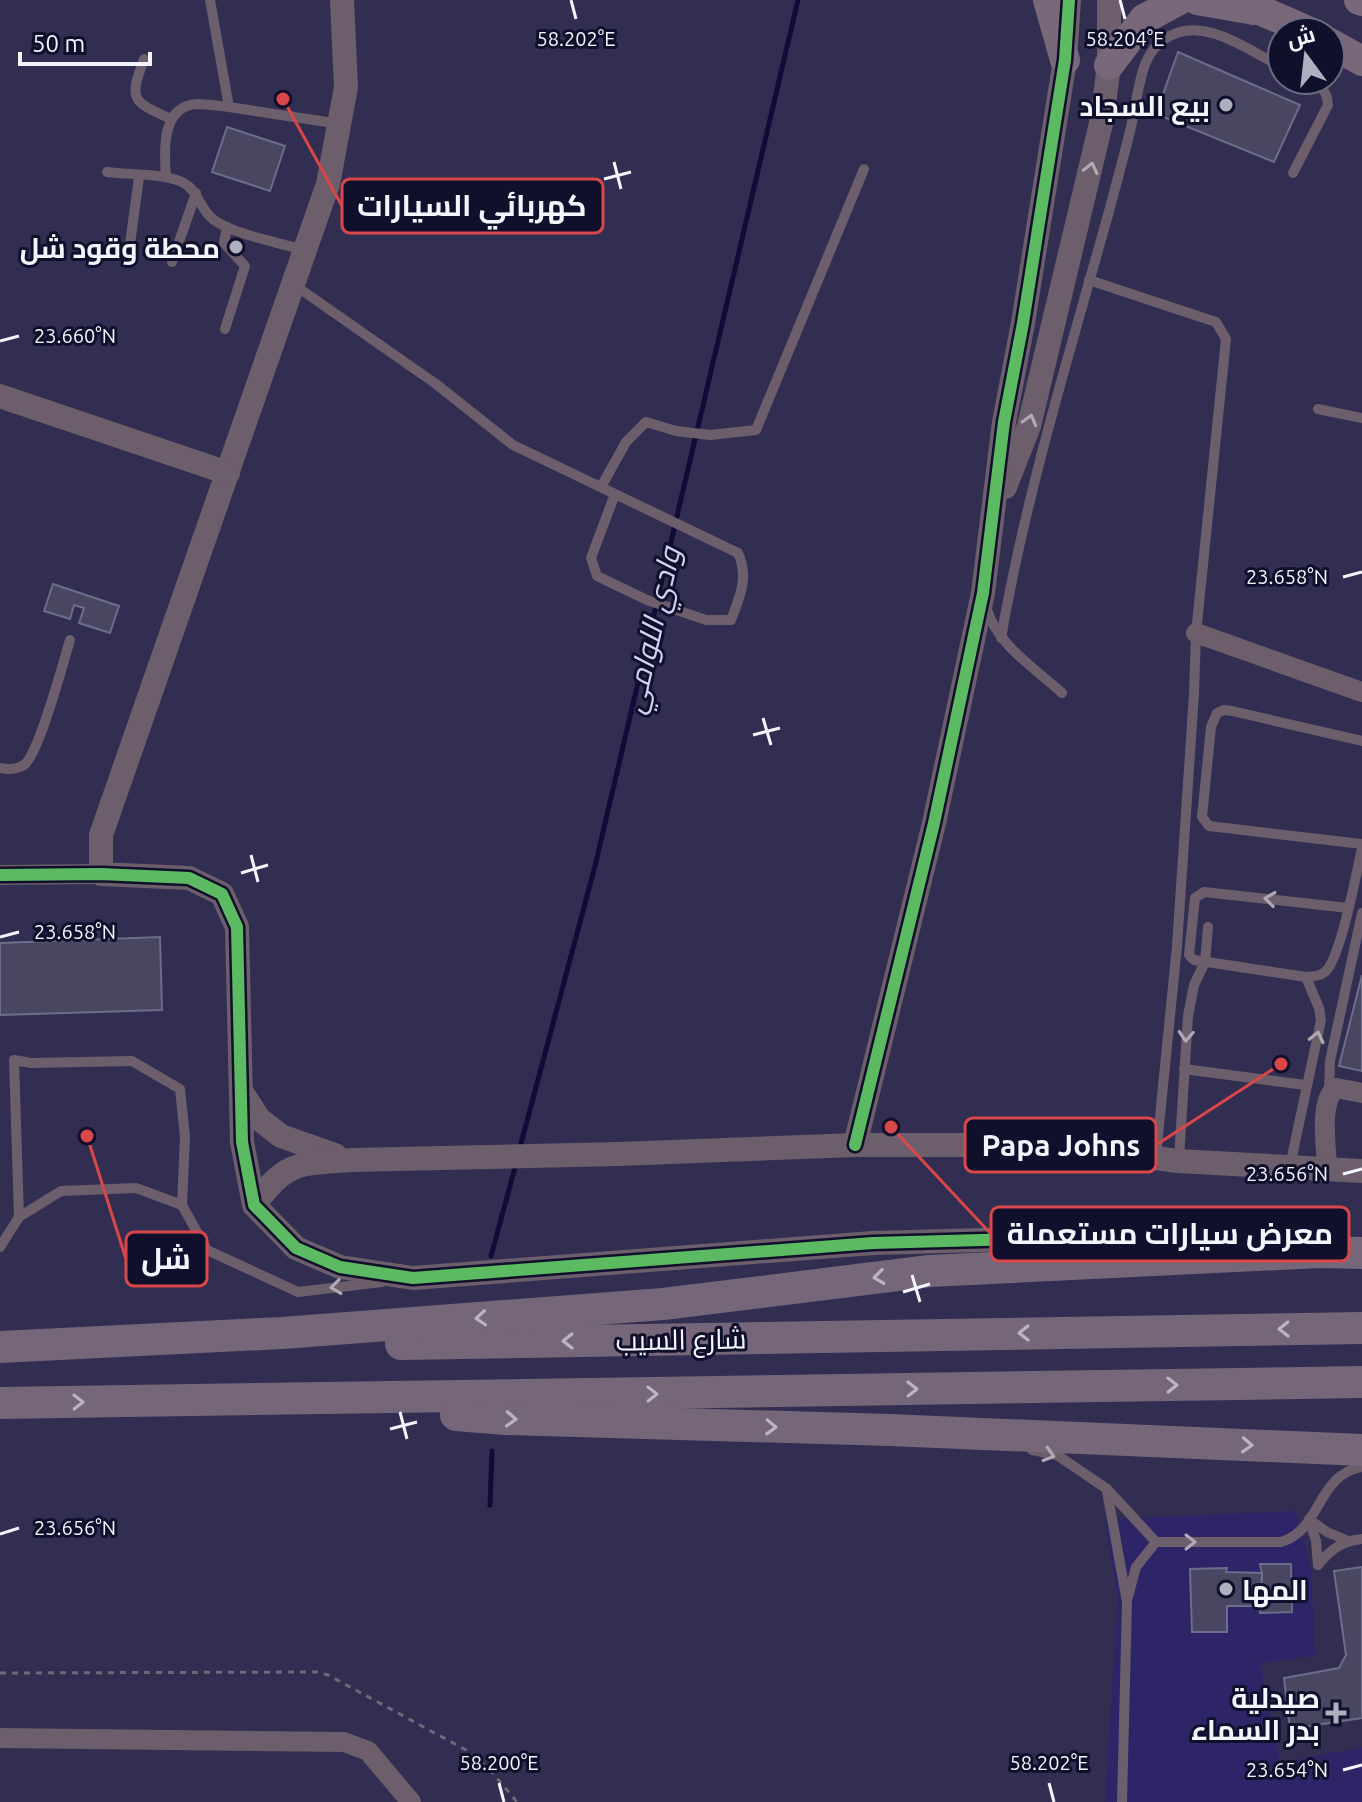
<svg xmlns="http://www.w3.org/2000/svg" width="1362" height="1802" font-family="Ubuntu,Cairo,sans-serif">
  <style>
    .built { fill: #2d2567 }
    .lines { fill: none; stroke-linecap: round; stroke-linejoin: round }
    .stream { stroke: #120b37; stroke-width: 5 }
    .building { fill: #484660; stroke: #6d6c8a; stroke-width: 2 }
    .path { stroke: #6f6876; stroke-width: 3; stroke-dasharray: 6 6; stroke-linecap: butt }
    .service { stroke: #6c5e6b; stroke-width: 10 }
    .minor { stroke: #6c5e6b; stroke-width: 20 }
    .tertiary { stroke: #6c5e6b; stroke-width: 24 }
    .primary { stroke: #78687a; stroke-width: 30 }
    .trunk { stroke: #76667a; stroke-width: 32 }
    .cycleway-casing { stroke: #11102c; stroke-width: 17 }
    .cycleway { stroke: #5cba63; stroke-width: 12 }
    .oneway { stroke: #b0a9b4 }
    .oneway2 { stroke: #bbb4c2 }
    .ticks { fill: none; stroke: #f3f4fc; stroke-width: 3 }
    .poi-dot { fill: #afafc0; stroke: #11102c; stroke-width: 3 }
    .labels { text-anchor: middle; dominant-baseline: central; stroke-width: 6; stroke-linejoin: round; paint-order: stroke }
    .poi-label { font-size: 28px; font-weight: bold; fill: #f3f4fc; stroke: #11102c; text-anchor: end }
    .street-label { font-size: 28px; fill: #f3f4fc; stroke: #11102c }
    .water-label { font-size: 30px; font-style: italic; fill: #cfd2f2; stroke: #11102c }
    .ticks-label { font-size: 20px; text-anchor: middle; fill: #f3f4fc; stroke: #11102c; stroke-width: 6; stroke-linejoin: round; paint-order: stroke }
    .leader { fill: none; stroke: #da4748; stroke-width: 3 }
    .callout-dot { fill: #da4748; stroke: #11102c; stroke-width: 3 }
    .callout { fill: #11102c; stroke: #da4748; stroke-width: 3 }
    .callout-label { font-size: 30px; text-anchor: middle; font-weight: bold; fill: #f3f4fc }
  </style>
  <rect width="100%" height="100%" fill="#322e51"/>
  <polygon class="built" points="1296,1511 1311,1568 1315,1656 1260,1663 1280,1763 1362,1747 1362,1802 1105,1802 1118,1600 1105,1519"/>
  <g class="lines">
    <g class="stream">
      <polyline points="519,1151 595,866 798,0"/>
      <polyline points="491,1256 516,1164"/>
      <polyline points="490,1505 492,1451"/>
    </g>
  </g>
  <g class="building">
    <polygon points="1178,52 1300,105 1274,162 1156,114"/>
    <polygon points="227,127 285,146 270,191 212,172"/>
    <polygon points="53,584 119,606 110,633 79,623 84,608 74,605 70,619 44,611"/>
    <polygon points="160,937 162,1010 0,1015 0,943"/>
    <polygon points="1362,975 1362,1071 1339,1066"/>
    <polygon points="1260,1564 1291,1564 1292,1612 1260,1613 1262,1573"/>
    <polygon points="1362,1567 1362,1718 1290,1729 1284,1678 1339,1668 1346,1655 1334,1571"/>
    <polygon points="1227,1568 1226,1572 1262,1573 1260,1606 1227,1606 1227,1632 1192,1632 1190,1569"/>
  </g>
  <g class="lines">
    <polyline class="path" points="0,1673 317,1672 328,1675 466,1750 490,1770 517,1802"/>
    <g class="service">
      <polyline points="210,0 229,107 340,124"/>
      <path d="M144,59C129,100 131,101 171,119"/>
      <path d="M107,172C130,175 161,173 182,182C199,190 199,209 214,220C235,235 278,242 303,250"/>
      <path d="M1293,173L1328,105C1327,90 1321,86 1308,80"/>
      <path d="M166,177C164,151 161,106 197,104C207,104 219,106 229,107"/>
      <polyline points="130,244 139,177"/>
      <polyline points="172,262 196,193"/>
      <polyline points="1089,280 1216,322 1226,339 1196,633 1194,694 1177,946 1156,1156"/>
      <path d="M293,284L436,384L513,445L738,553C749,577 740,596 731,620H706L647,600L597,576L591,558L615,494"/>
      <polyline points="225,329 245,266 224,243 227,227"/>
      <polyline points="1318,409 1362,418"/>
      <polyline points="601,487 626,442 646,422 676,431 710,435 756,430 864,169"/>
      <path d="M987,609C996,644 1036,669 1062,693"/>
      <path d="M1001,638C1026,494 1069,355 1108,215C1116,185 1124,156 1131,127C1136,106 1138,81 1146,62C1150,53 1157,44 1165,39C1201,13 1249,51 1282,67"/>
      <polyline points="1362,741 1232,711 1224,710 1217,713 1211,727 1202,817 1209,826 1362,844"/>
      <path d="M0,768C9,770 16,770 24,765C39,754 63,663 70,640"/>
      <path d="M1348,908L1204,892L1195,898L1189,955L1194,960L1306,977C1313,976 1319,977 1325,972C1341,958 1356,873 1362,849"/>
      <polyline points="1184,1069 1305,1085"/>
      <polyline points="1329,1091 1330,1061 1362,913"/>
      <polyline points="1179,1159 1188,1016 1194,985 1205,962 1208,927"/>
      <polyline points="1290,1166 1321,1020 1319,1008 1306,977"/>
      <polyline points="19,1217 14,1060 31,1063 132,1061 180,1089 185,1137 182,1205 207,1250 298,1292 382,1282"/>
      <polyline points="0,1247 19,1217 61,1191 136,1188 182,1205"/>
      <path d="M1032,1450L1057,1455L1107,1489L1156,1542H1281C1321,1531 1317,1474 1362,1467"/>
      <polyline points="1107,1491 1127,1602 1122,1802"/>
      <polyline points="1309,1519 1316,1541 1318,1565"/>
      <polyline points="1310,1520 1327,1532 1346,1540"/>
      <path d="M1318,1565C1331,1549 1342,1541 1362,1539"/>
      <polyline points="1128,1597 1136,1567 1156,1542"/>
    </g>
    <g class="minor">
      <polyline points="1196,633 1362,692"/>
      <polyline points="0,875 101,874"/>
      <path d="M1327,1170C1327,1149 1318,1102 1336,1088L1362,1093"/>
      <polyline points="0,1738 344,1742 368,1751 411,1802"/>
    </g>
    <g class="tertiary">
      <polyline points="342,0 346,87 328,184 101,835 101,874 189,878 222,894 237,927 242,1142 254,1205 296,1248 340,1267 413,1278 873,1243 1127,1236 1229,1244"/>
      <polyline points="0,396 228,473"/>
      <polyline points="1005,487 1029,426 1102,119 1109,65 1109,0"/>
      <polyline points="241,1091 259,1119 281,1136 335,1155"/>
      <polyline points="855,1145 934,823 983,593 1004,422 1023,323 1065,60 1069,0"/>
      <path d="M254,1205C287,1160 299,1164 352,1160L618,1154L855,1145H1011L1095,1150L1178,1161L1362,1171"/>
    </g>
    <g class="primary">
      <polyline points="1048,0 1065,60"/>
      <polyline points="1197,0 1254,10"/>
      <polyline points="1237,0 1310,32"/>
      <polyline points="1359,0 1362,1"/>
      <polyline points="1330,43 1362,61"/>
      <polyline points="1109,65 1144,19 1179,0"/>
    </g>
    <g class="trunk">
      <polyline points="401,1344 1362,1328"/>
      <polyline points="0,1347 282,1333 663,1304 930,1271 1320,1252 1362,1253"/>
      <polyline points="0,1403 1362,1382"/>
      <polyline points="456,1415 505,1419 890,1430 1362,1450"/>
    </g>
    <g class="cycleway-casing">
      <g id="cycleway">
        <polyline points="0,875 101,874 189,878 222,894 237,927 242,1142 254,1205 296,1248 340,1267 413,1278 873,1243 1127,1236 1320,1252"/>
        <polyline points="855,1145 934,823 983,593 1004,422 1023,323 1065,60 1069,0"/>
      </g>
    </g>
    <use href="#cycleway" class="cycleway"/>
  </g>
  <defs><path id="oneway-chevron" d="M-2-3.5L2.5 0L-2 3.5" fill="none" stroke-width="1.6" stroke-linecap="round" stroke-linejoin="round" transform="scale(2)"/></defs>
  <g class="oneway">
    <use href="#oneway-chevron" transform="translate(1091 168) rotate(-77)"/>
    <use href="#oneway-chevron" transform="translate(1030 420) rotate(-75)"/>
    <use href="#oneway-chevron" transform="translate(1270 899) rotate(-173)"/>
    <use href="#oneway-chevron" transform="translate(1186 1036) rotate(94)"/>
    <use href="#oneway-chevron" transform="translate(1317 1037) rotate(-77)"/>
    <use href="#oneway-chevron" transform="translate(336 1287) rotate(173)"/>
    <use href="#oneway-chevron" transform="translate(1049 1455) rotate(17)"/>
    <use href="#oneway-chevron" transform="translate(1190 1542)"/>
  </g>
  <g class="oneway2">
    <use href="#oneway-chevron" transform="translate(879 1277) rotate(173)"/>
    <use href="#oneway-chevron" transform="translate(481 1318) rotate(176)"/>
    <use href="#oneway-chevron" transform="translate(1284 1329) rotate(179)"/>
    <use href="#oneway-chevron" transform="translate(1024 1333) rotate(179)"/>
    <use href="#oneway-chevron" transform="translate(568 1341) rotate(179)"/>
    <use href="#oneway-chevron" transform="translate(1172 1385) rotate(-1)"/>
    <use href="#oneway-chevron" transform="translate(912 1389) rotate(-1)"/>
    <use href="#oneway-chevron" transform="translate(652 1394) rotate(-1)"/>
    <use href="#oneway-chevron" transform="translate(78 1402) rotate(-1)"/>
    <use href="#oneway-chevron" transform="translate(511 1419) rotate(3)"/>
    <use href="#oneway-chevron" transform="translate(771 1427) rotate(2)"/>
    <use href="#oneway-chevron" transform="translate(1247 1445) rotate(3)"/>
  </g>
  <path class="ticks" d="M571,0L576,19M1120,0L1125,19M614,162L621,189M604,179L631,172M0,341L19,336M1343,577L1362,572M763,718L771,745M753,735L780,728M251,855L258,882M241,873L268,865M0,937L19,932M1343,1174L1362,1169M912,1275L920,1302M903,1292L930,1284M400,1412L407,1439M390,1429L417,1422M0,1534L19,1528M1343,1770L1362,1765M499,1783L504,1802M1049,1783L1054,1802"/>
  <g class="poi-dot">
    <circle cx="1226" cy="105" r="8"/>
    <circle cx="236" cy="247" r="8"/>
    <circle cx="1226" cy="1589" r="8"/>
    <path d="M1332 1701h8v8h8v8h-8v8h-8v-8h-8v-8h8z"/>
  </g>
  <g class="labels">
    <g class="poi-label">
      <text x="1210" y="105">بيع السجاد</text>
      <text x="220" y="247">محطة وقود شل</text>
      <text x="1242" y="1589" text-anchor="start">المها</text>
      <text x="1320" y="1697">صيدلية<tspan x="1320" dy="32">بدر السماء</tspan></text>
    </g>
    <g class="street-label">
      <text transform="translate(681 1339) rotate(-1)">شارع السيب</text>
    </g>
    <g class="water-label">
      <text transform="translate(651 630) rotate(-77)">وادي اللوامي</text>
    </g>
  </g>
  <g class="ticks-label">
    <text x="576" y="46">58.202°E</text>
    <text x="1125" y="46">58.204°E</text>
    <text x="75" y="343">23.660°N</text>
    <text x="1287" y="584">23.658°N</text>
    <text x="75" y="939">23.658°N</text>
    <text x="1287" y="1181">23.656°N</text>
    <text x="75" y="1535">23.656°N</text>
    <text x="499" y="1770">58.200°E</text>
    <text x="1049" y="1770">58.202°E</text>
    <text x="1287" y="1777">23.654°N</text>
  </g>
  <path class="leader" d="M283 99L342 206M1281 1064L1156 1145M891 1127L991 1234M87 1136L126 1259"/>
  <g class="callout-dot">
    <circle cx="283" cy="99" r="8"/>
    <circle cx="1281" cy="1064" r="8"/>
    <circle cx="891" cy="1127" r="8"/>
    <circle cx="87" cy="1136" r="8"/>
  </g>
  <g class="callout">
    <rect x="342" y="179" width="261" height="54" rx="8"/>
    <rect x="965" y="1118" width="191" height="54" rx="8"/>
    <rect x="991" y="1207" width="358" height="54" rx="8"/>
    <rect x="126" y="1232" width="81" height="54" rx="8"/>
  </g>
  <g class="callout-label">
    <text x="472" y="216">كهربائي السيارات</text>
    <text x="1061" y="1156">Papa Johns</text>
    <text x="1170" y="1244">معرض سيارات مستعملة</text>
    <text x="166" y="1269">شل</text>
  </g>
  <g transform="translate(1306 56) rotate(345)"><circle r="38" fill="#11102c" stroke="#6b6b7f" stroke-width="2"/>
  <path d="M0-6L14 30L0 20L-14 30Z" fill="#afafc0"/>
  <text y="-12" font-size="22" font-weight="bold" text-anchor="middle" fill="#f3f4fc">ش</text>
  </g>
  <path d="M20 52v12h130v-12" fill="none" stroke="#f3f4fc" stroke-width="4"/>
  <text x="32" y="52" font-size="24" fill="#f3f4fc" stroke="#11102c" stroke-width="6" paint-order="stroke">50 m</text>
</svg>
